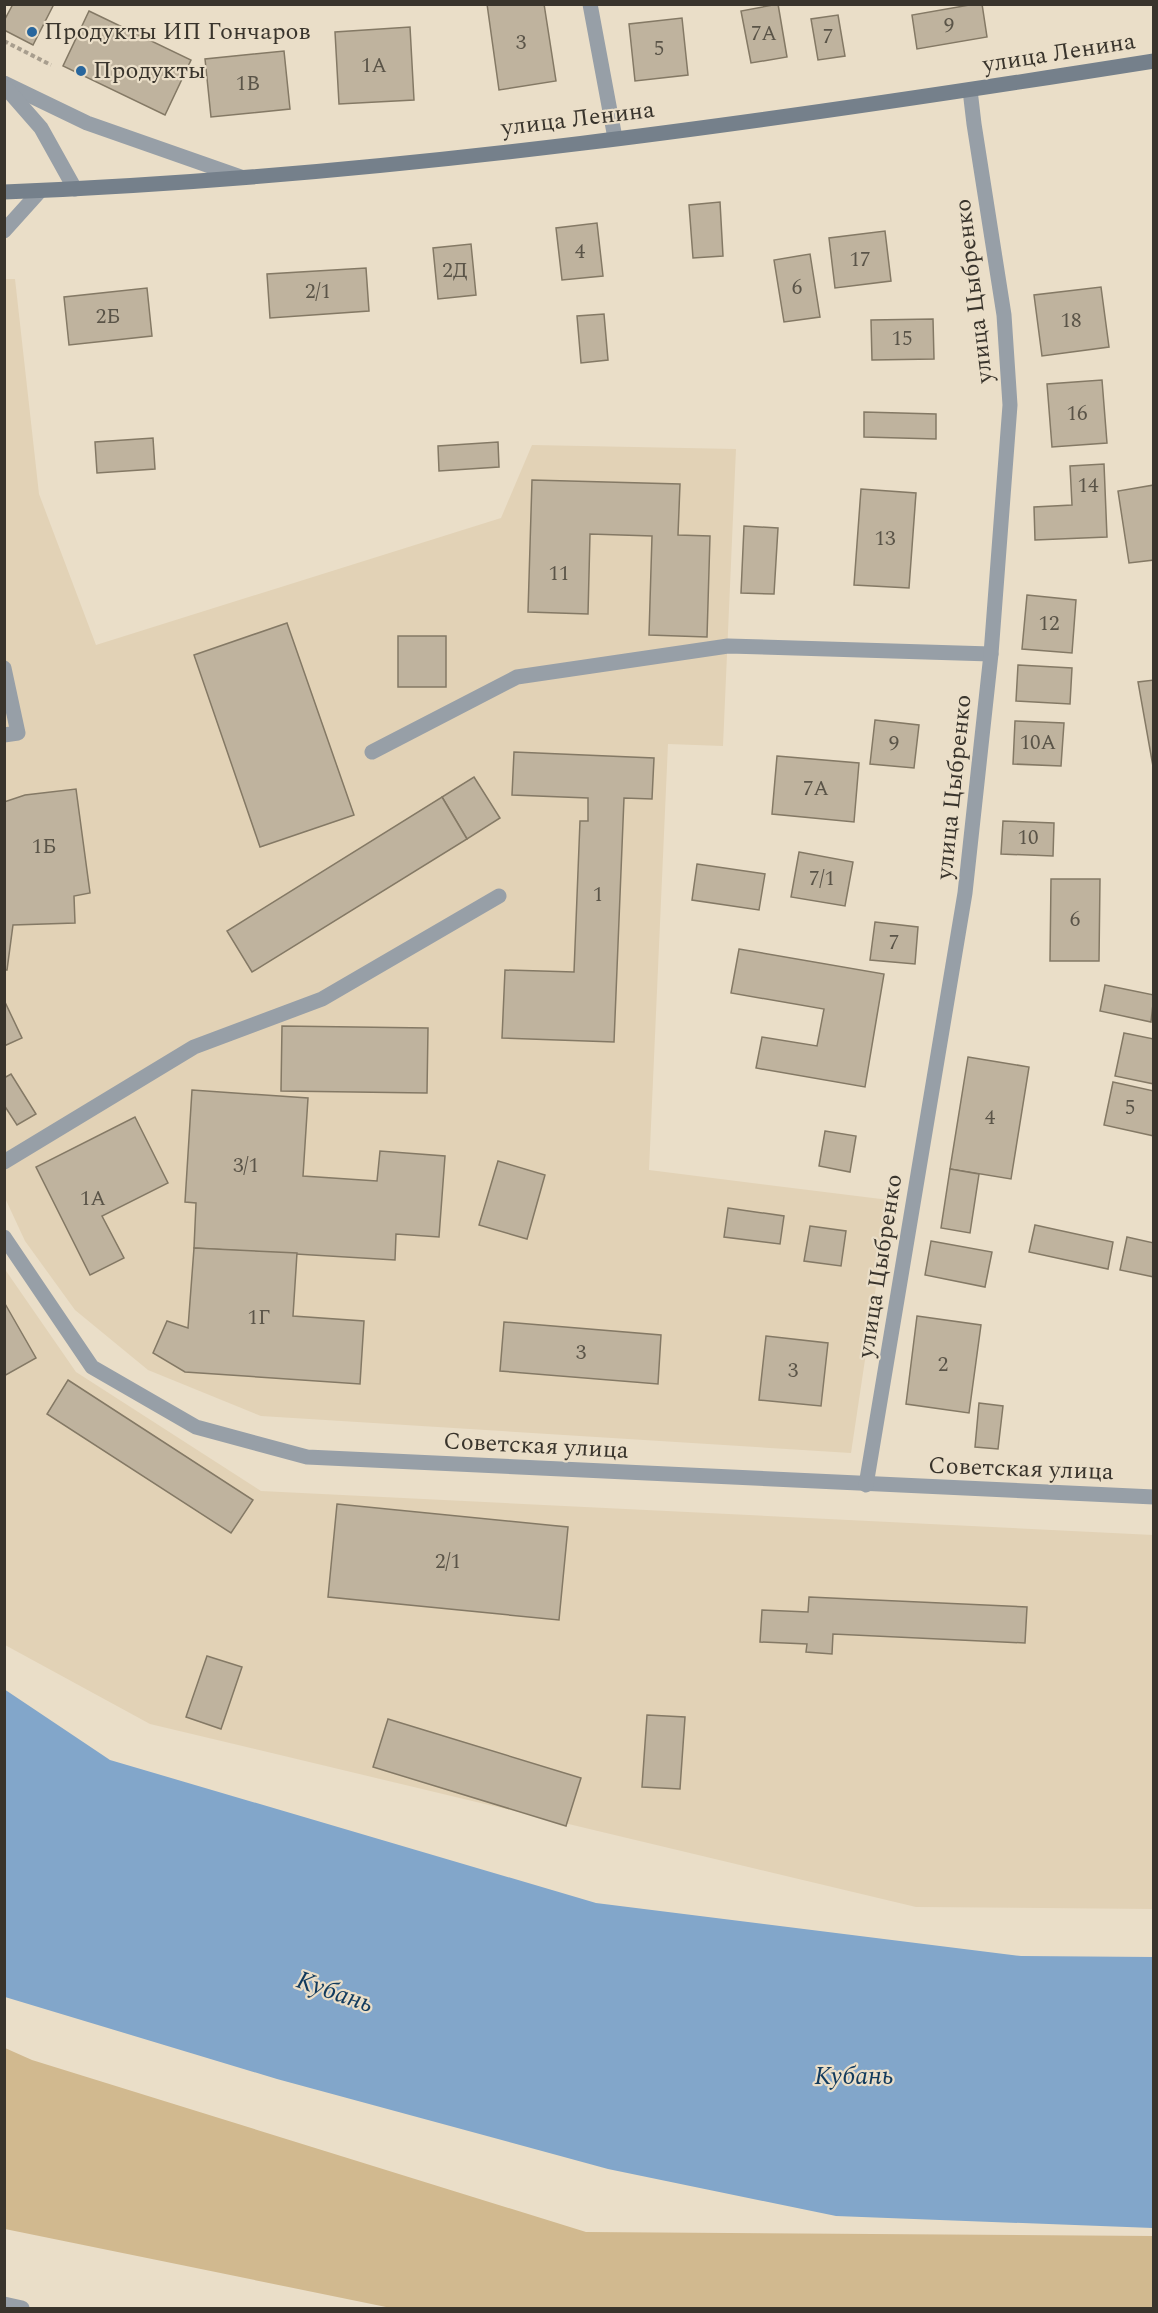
<svg xmlns="http://www.w3.org/2000/svg" width="1158" height="2313" font-family="Spectral,serif">
  <style>
    .built { fill: #e2d2b6 }
    .green { fill: #d1b98f }
    .water { fill: #82a6ca }
    .building { fill: #bfb39e; stroke: #847965; stroke-width: 1.5 }
    .lines { fill: none; stroke-linecap: round; stroke-linejoin: round }
    .path { stroke: #a89e8e; stroke-width: 4; stroke-dasharray: 4.5 3; stroke-linecap: butt }
    .lane { stroke: #979fa7; stroke-width: 15 }
    .street { stroke: #979fa7; stroke-width: 15 }
    .secondary { stroke: #75808b; stroke-width: 15 }
    .poi-dot { fill: #28669d; stroke: #eadec8; stroke-width: 2 }
    .labels { text-anchor: middle; dominant-baseline: central; stroke-width: 4.5; stroke-linejoin: round; paint-order: stroke }
    .number-label { font-size: 21px; fill: #5a5448 }
    .poi-label { font-size: 24px; fill: #39342c; stroke: #eadec8; text-anchor: start }
    .street-label { font-size: 24px; fill: #39342c; stroke: #eadec8 }
    .water-label { font-size: 26px; font-style: italic; fill: #113a5d; stroke: #eadec8 }
  </style>
  <rect width="100%" height="100%" fill="#eadec8"/>
  <g class="built">
    <polygon points="5,279 15,279 39,494 96,645 501,518 532,445 736,449 723,746 668,744 649,1170 889,1200 851,1453 261,1416 148,1370 75,1310 25,1241 5,1198"/>
    <polygon points="4,1268 76,1372 261,1491 1153,1535 1153,1909 916,1907 150,1724 5,1645"/>
  </g>
  <polygon class="green" points="5,2048 32,2060 586,2232 1153,2236 1153,2308 391,2308 5,2229"/>
  <polygon class="water" points="4,1689 110,1760 596,1903 1021,1956 1153,1957 1153,2228 836,2216 608,2169 277,2079 5,1997"/>
  <g class="building">
    <polygon points="13,4 54,4 33,45 4,30 4,21"/>
    <polygon points="487,4 544,4 556,81 499,90"/>
    <polygon points="778,4 787,57 751,63 741,11"/>
    <polygon points="975,4 982,4 987,37 917,49 912,15"/>
    <polygon points="89,11 191,60 165,115 63,66"/>
    <polygon points="838,15 845,56 818,60 811,19"/>
    <polygon points="682,18 688,75 635,81 629,24"/>
    <polygon points="410,27 414,100 339,104 335,32"/>
    <polygon points="284,51 290,109 211,117 205,59"/>
    <polygon points="720,202 723,256 693,258 689,205"/>
    <polygon points="597,223 603,276 562,280 556,228"/>
    <polygon points="885,231 891,281 835,288 829,238"/>
    <polygon points="471,244 476,295 438,299 433,248"/>
    <polygon points="810,254 820,317 784,322 774,260"/>
    <polygon points="366,268 369,311 270,318 267,274"/>
    <polygon points="1101,287 1109,347 1042,356 1034,295"/>
    <polygon points="147,288 152,336 69,345 64,297"/>
    <polygon points="604,314 608,360 581,363 577,316"/>
    <polygon points="933,319 934,359 872,360 871,320"/>
    <polygon points="1102,380 1107,443 1052,447 1047,384"/>
    <polygon points="864,412 936,414 936,439 864,437"/>
    <polygon points="153,438 155,469 97,473 95,442"/>
    <polygon points="498,442 499,467 439,471 438,446"/>
    <polygon points="1104,464 1107,537 1035,540 1034,507 1072,505 1070,466"/>
    <polygon points="532,480 680,484 678,535 710,536 707,637 649,635 652,536 590,534 588,614 528,612"/>
    <polygon points="1154,485 1154,560 1129,563 1118,491"/>
    <polygon points="861,489 916,493 909,588 854,585"/>
    <polygon points="744,526 778,528 774,594 741,593"/>
    <polygon points="1027,595 1076,600 1072,653 1022,649"/>
    <polygon points="287,623 354,815 260,847 194,655"/>
    <rect x="398" y="636" width="48" height="51"/>
    <polygon points="1018,665 1072,668 1070,704 1016,701"/>
    <polygon points="1154,680 1154,772 1138,682"/>
    <polygon points="875,720 919,725 914,768 870,764"/>
    <polygon points="1015,721 1064,723 1061,766 1013,764"/>
    <polygon points="514,752 654,758 652,799 624,798 614,1042 502,1038 505,970 574,972 580,821 588,821 588,798 512,795"/>
    <polygon points="777,756 859,763 854,822 772,814"/>
    <polygon points="474,777 500,818 467,839 442,797"/>
    <polygon points="76,789 90,893 74,896 75,923 13,925 7,970 4,970 4,802 25,795"/>
    <polygon points="442,797 467,839 252,972 227,931"/>
    <polygon points="1003,821 1054,823 1053,856 1001,854"/>
    <polygon points="799,852 853,862 845,906 791,897"/>
    <polygon points="697,864 765,874 759,910 692,900"/>
    <polygon points="1051,879 1100,879 1099,961 1050,961"/>
    <polygon points="875,922 918,927 915,964 870,960"/>
    <polygon points="739,949 884,974 865,1087 756,1068 762,1037 817,1046 824,1009 731,993"/>
    <polygon points="1105,985 1154,995 1151,1022 1100,1011"/>
    <polygon points="4,1000 22,1038 4,1046"/>
    <polygon points="282,1026 428,1028 427,1093 281,1091"/>
    <polygon points="1124,1033 1154,1039 1154,1084 1115,1076"/>
    <polygon points="968,1057 1029,1067 1011,1179 950,1169"/>
    <polygon points="11,1074 36,1114 17,1125 4,1105 4,1078"/>
    <polygon points="1113,1082 1154,1091 1154,1136 1104,1125"/>
    <polygon points="192,1090 308,1098 303,1176 377,1181 380,1151 445,1156 439,1237 396,1234 395,1260 194,1248 196,1203 185,1202"/>
    <polygon points="135,1117 168,1183 102,1216 124,1258 90,1275 36,1167"/>
    <polygon points="825,1131 856,1136 850,1172 819,1166"/>
    <polygon points="498,1161 545,1175 527,1239 479,1225"/>
    <polygon points="950,1169 979,1174 970,1233 941,1228"/>
    <polygon points="728,1208 784,1216 780,1244 724,1237"/>
    <polygon points="1035,1225 1113,1242 1108,1269 1029,1252"/>
    <polygon points="810,1226 846,1231 841,1266 804,1261"/>
    <polygon points="1127,1237 1154,1243 1154,1277 1120,1270"/>
    <polygon points="931,1241 992,1252 985,1287 925,1275"/>
    <polygon points="194,1248 297,1253 293,1316 364,1321 360,1384 185,1372 153,1353 167,1321 188,1328"/>
    <polygon points="4,1302 36,1358 4,1376"/>
    <polygon points="917,1316 981,1325 969,1413 906,1404"/>
    <polygon points="504,1322 661,1335 658,1384 500,1371"/>
    <polygon points="766,1336 828,1343 821,1406 759,1400"/>
    <polygon points="68,1380 253,1500 231,1533 47,1414"/>
    <polygon points="979,1403 1003,1406 998,1449 975,1447"/>
    <polygon points="337,1504 568,1527 559,1620 328,1597"/>
    <polygon points="809,1597 1027,1607 1025,1643 833,1634 832,1654 806,1652 807,1644 760,1642 762,1610 808,1612"/>
    <polygon points="207,1656 242,1667 221,1729 186,1717"/>
    <polygon points="647,1715 685,1717 680,1789 642,1787"/>
    <polygon points="388,1719 581,1778 566,1826 373,1767"/>
  </g>
  <g class="lines">
    <polyline class="path" points="4,41 51,65"/>
    <g class="lane">
      <polyline points="4,231 40,191"/>
      <polyline points="4,668 18,733 4,735"/>
      <polyline points="372,752 517,677 728,646 991,654"/>
      <polyline points="4,1162 194,1047 322,999 499,896"/>
    </g>
    <g class="street">
      <polyline points="590,4 615,138"/>
      <polyline points="4,83 87,123 241,177"/>
      <polyline points="6,88 41,128 75,189"/>
      <polyline points="4,1237 92,1367 196,1427 307,1457 1154,1497"/>
      <polyline points="866,1485 965,893 991,654 1010,405 1004,315 974,124 970,90"/>
      <polyline points="4,2304 22,2308"/>
    </g>
    <path class="secondary" d="M4,192C388,177 775,121 1154,61"/>
  </g>
  <g class="poi-dot">
    <circle cx="32" cy="32" r="6"/>
    <circle cx="81" cy="71" r="6"/>
  </g>
  <g class="labels">
    <g class="number-label">
      <text x="949" y="26">9</text>
      <text x="764" y="34">7А</text>
      <text x="828" y="37">7</text>
      <text x="521" y="43">3</text>
      <text x="659" y="49">5</text>
      <text x="374" y="66">1А</text>
      <text x="248" y="84">1В</text>
      <text x="580" y="252">4</text>
      <text x="860" y="260">17</text>
      <text x="455" y="271">2Д</text>
      <text x="797" y="288">6</text>
      <text x="318" y="292">2/1</text>
      <text x="108" y="317">2Б</text>
      <text x="1071" y="321">18</text>
      <text x="902" y="339">15</text>
      <text x="1077" y="414">16</text>
      <text x="1088" y="486">14</text>
      <text x="885" y="539">13</text>
      <text x="559" y="574">11</text>
      <text x="1049" y="624">12</text>
      <text x="1038" y="743">10А</text>
      <text x="894" y="744">9</text>
      <text x="816" y="789">7А</text>
      <text x="1028" y="838">10</text>
      <text x="44" y="847">1Б</text>
      <text x="822" y="879">7/1</text>
      <text x="598" y="895">1</text>
      <text x="1075" y="920">6</text>
      <text x="894" y="943">7</text>
      <text x="1130" y="1108">5</text>
      <text x="990" y="1118">4</text>
      <text x="246" y="1166">3/1</text>
      <text x="93" y="1199">1А</text>
      <text x="259" y="1318">1Г</text>
      <text x="581" y="1353">3</text>
      <text x="943" y="1365">2</text>
      <text x="793" y="1371">3</text>
      <text x="448" y="1562">2/1</text>
    </g>
    <g class="poi-label">
      <text x="44" y="32">Продукты ИП Гончаров</text>
      <text x="93" y="71">Продукты</text>
    </g>
    <g class="street-label">
      <text transform="translate(1059 53) rotate(-9)">улица Ленина</text>
      <text transform="translate(578 119) rotate(-7)">улица Ленина</text>
      <text transform="translate(974 291) rotate(-97)">улица Цыбренко</text>
      <text transform="translate(954 787) rotate(-84)">улица Цыбренко</text>
      <text transform="translate(880 1266) rotate(-81)">улица Цыбренко</text>
      <text transform="translate(536 1446) rotate(3)">Советская улица</text>
      <text transform="translate(1021 1469) rotate(2)">Советская улица</text>
    </g>
    <g class="water-label">
      <text transform="translate(335 1992) rotate(19)">Кубань</text>
      <text x="854" y="2076">Кубань</text>
    </g>
  </g>
  <rect width="1158" height="2313" fill="none" stroke="#39342c" stroke-width="12"/>
</svg>
